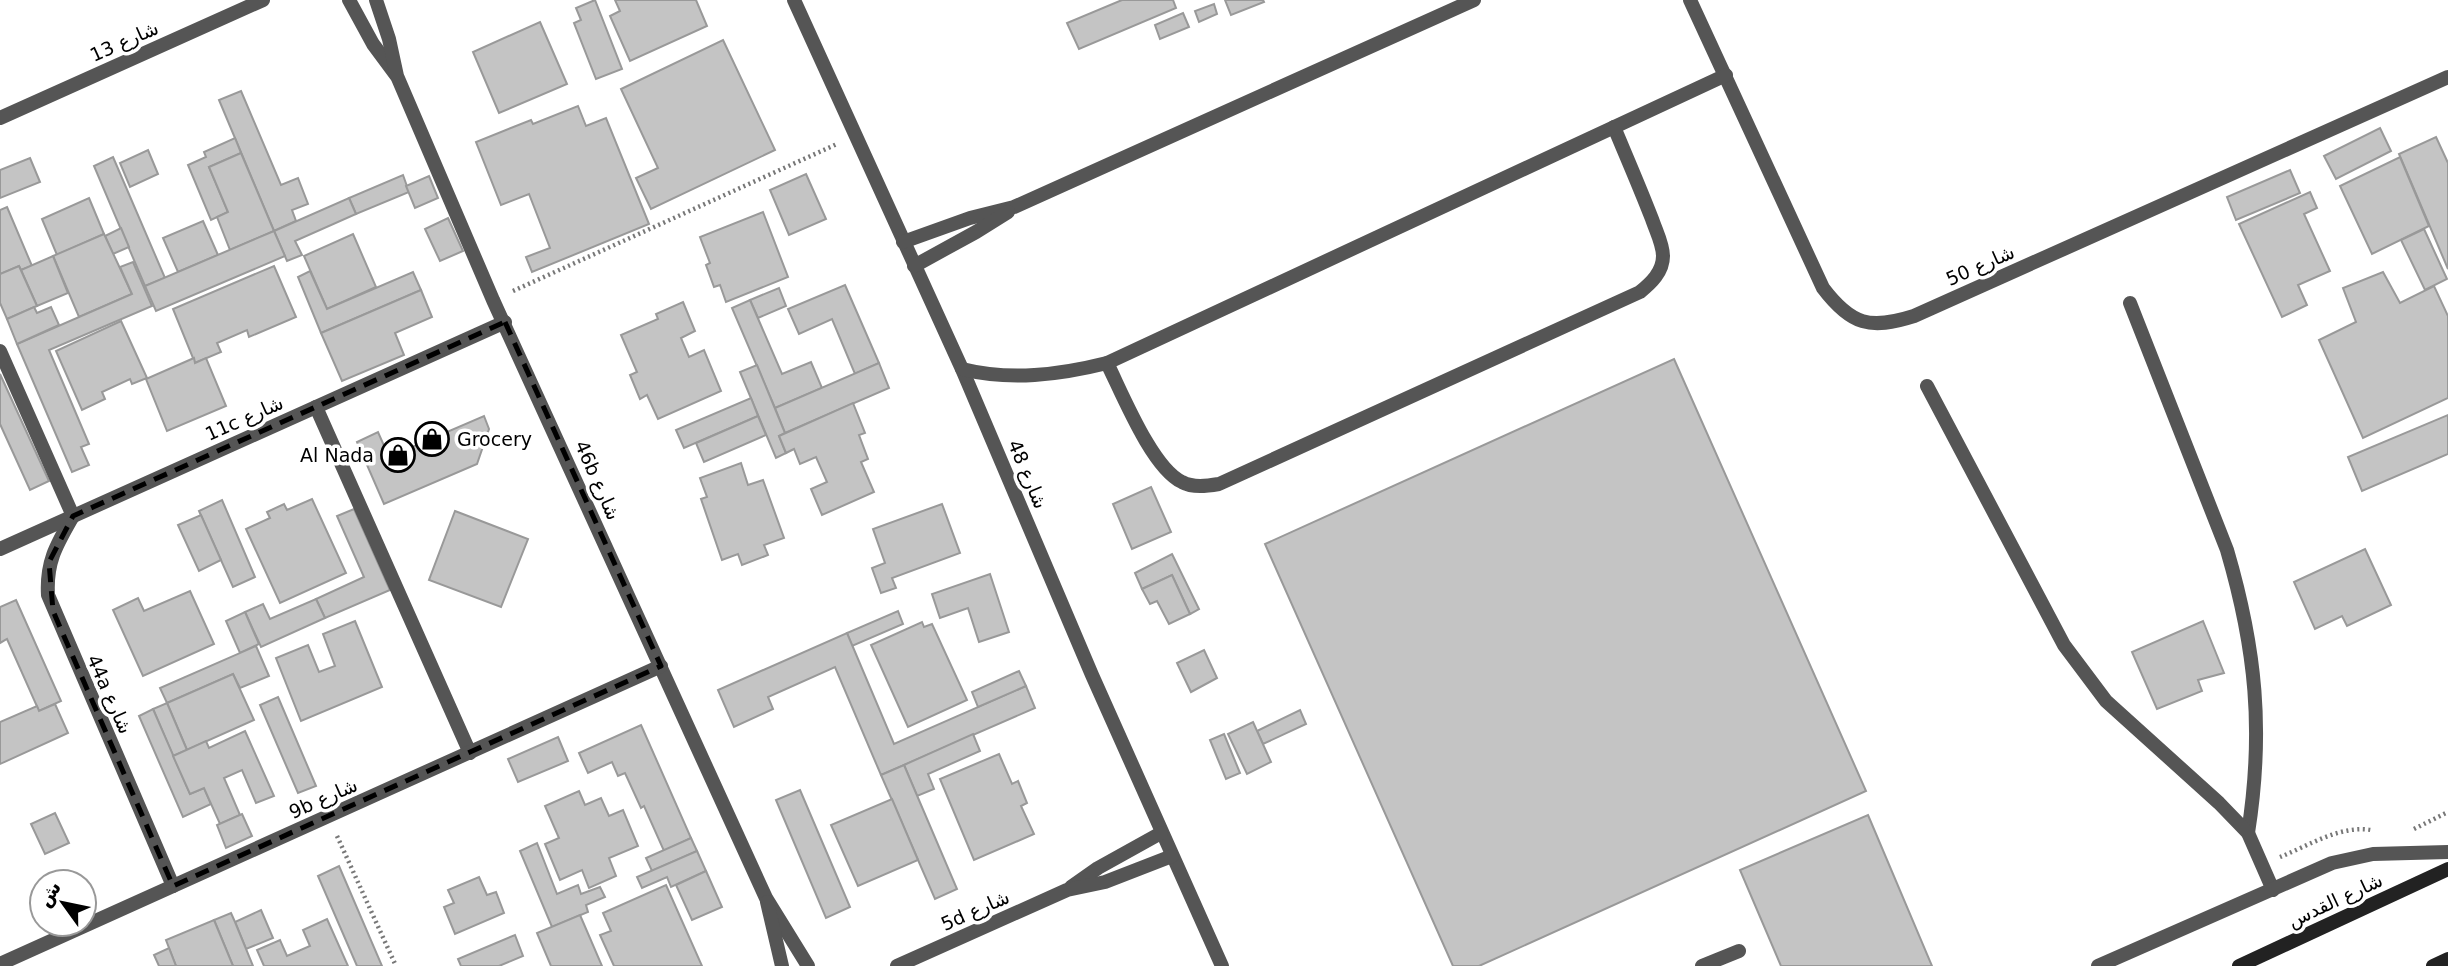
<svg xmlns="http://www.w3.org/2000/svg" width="2448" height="966" font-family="'DejaVu Sans',Vazirmatn,sans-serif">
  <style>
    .building { fill: #c4c4c4; stroke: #999; stroke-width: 2 }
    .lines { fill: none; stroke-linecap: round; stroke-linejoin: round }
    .path { stroke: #777; stroke-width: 4.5; stroke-dasharray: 2 3.5; stroke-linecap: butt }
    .lane { stroke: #555; stroke-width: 14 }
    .street { stroke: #555; stroke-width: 14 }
    .secondary { stroke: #222; stroke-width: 14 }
    .marked { fill: none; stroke: #000; stroke-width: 5; stroke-dasharray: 14 9; stroke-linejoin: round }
    .labels { text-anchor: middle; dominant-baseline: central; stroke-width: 7; stroke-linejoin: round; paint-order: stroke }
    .street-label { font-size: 19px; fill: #000; stroke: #fff }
    .poi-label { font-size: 19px; fill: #000; stroke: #fff; text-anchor: start }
  </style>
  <rect width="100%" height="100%" fill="#fff"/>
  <g class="building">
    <polygon points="595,0 622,69 596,79 574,23 581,20 576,8"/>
    <polygon points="615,0 696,0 707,26 630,61 610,16 620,11"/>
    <polygon points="1122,0 1173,0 1176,8 1079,49 1067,23"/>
    <polygon points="1225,0 1263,0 1264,2 1231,15"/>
    <polygon points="1214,4 1217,14 1199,22 1195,11"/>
    <polygon points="1183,13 1189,27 1160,39 1155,25"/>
    <polygon points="540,22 567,84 499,113 473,52"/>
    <polygon points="723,40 775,150 651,209 636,178 658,168 621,89"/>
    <polygon points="241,91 281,185 298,178 308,204 292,210 296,221 274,231 219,100"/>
    <polygon points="578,106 586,126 606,118 649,224 532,272 526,257 550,248 529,194 501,205 476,142 531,120 533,124"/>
    <polygon points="2380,128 2391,151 2336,179 2324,156"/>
    <polygon points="2436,137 2448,163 2448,269 2399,154"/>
    <polygon points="235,138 241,153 209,167 228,212 211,220 188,165 206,157 204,152"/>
    <polygon points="148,150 158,174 130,187 120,163"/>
    <polygon points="241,153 274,231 230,250 217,217 228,212 209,167"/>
    <polygon points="113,157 165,278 145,286 94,166"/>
    <polygon points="2400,157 2429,226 2372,254 2340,186"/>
    <polygon points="30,158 40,182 0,198 0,170"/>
    <polygon points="2290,170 2300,193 2236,220 2227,197"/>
    <polygon points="806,174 826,219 789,235 770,190"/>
    <polygon points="403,175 409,192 356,214 349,198"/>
    <polygon points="429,176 438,198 415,208 406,186"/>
    <polygon points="2310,192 2317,208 2304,214 2330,271 2298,285 2307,305 2282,317 2239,224"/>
    <polygon points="89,198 104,234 57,255 42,219"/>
    <polygon points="349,198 356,214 295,241 302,255 287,261 274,231"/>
    <polygon points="7,207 32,266 21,270 19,266 0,274 0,210"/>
    <polygon points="763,212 788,277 726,302 720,285 714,287 706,265 710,263 700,237"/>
    <polygon points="448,218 463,251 440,261 425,229"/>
    <polygon points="203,221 218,255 178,272 163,238"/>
    <polygon points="121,228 129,247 113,254 105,236"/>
    <polygon points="2424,229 2447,279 2425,290 2401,240"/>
    <polygon points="274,231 285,256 156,311 145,286"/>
    <polygon points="104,234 132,294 79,317 53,256"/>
    <polygon points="353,234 376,287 327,309 304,256"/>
    <polygon points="53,256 68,293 37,306 21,270"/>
    <polygon points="133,262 152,306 49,350 89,444 81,447 89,465 72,472 17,344 132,294 120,267"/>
    <polygon points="19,266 37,306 7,319 0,303 0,274"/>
    <polygon points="274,266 296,317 249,337 247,330 217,343 221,352 195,363 173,309"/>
    <polygon points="310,271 327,309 413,272 421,290 321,333 298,277"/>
    <polygon points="2383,272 2400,303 2434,286 2448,316 2448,398 2363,438 2319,340 2356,322 2343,288"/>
    <polygon points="845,285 879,363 855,374 832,319 799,334 788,309"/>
    <polygon points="779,288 786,306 758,318 750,300"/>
    <polygon points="421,290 432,317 395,333 404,355 342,381 321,333"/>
    <polygon points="750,300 782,374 811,362 822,388 775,408 732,308"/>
    <polygon points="683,302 695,331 681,338 689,357 704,350 721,391 658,419 647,395 640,399 630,375 637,372 621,335 658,319 656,314"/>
    <polygon points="34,307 37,313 51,307 59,325 17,344 7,319"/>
    <polygon points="121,321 147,378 132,384 130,379 102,392 105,399 82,410 56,351"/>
    <polygon points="194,358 195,363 206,358 226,406 167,431 146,379"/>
    <polygon points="1674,359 1866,791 1479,966 1453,966 1265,544"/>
    <polygon points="879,363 889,388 785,433 775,408"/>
    <polygon points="757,365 785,433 779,436 786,453 776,458 740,372"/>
    <polygon points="0,374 49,481 30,490 0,424"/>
    <polygon points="751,398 758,416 684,448 676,430"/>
    <polygon points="853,403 865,433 859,435 868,459 861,462 874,492 822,515 811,489 827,482 816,457 800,464 794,449 786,453 779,436"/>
    <polygon points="2448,415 2448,454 2362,491 2348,457"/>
    <polygon points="484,416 489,429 477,464 384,504 357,442 378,432 389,457"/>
    <polygon points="758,416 766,435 704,462 696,443"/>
    <polygon points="741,463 748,485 763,480 784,538 764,545 768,555 742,565 738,554 722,560 701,499 707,497 700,478"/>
    <polygon points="1151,487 1171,532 1132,549 1113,504"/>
    <polygon points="312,499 346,573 280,603 246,529 270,518 267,512 284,504 287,510"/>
    <polygon points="222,500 255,577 233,587 199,511"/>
    <polygon points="942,504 960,553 892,578 896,588 881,593 872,568 885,563 873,529"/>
    <polygon points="354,509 390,590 325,618 316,599 364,577 337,516"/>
    <polygon points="455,511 528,539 501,607 429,580"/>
    <polygon points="201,515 221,560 199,571 178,525"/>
    <polygon points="2365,549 2391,605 2347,626 2342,616 2315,629 2294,582"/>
    <polygon points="1172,554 1199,609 1190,614 1172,575 1142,589 1135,573"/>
    <polygon points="990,574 1009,632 979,642 968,608 940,618 932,594"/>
    <polygon points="1172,575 1190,614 1169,624 1157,601 1150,604 1142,589"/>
    <polygon points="190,591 214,644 143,676 113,610 138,598 144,611"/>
    <polygon points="316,599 325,618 261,647 245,612 263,604 270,619"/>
    <polygon points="16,600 61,701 39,711 7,639 0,643 0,607"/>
    <polygon points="898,611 903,624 852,646 847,633"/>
    <polygon points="245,612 259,644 240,653 226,621"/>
    <polygon points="355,621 382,687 301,721 276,658 308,645 319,672 335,666 323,634"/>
    <polygon points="2203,621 2224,673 2198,680 2202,691 2157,709 2132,652"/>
    <polygon points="922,622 924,627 932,624 967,700 908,727 871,645"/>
    <polygon points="847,633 894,744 1026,686 1035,708 881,775 835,667 768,697 773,709 734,727 718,690"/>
    <polygon points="256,646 269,676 240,688 233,674 167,703 160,688"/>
    <polygon points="1204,650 1217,678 1191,692 1177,663"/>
    <polygon points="1019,671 1026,686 978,707 972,692"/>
    <polygon points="233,674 254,720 187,750 167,703"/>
    <polygon points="278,697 316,786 298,793 260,705"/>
    <polygon points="167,703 187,750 173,756 153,709"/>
    <polygon points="55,704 68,733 0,764 0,722 37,706 39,711"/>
    <polygon points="153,709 190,794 204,788 211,804 183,817 139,716"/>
    <polygon points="1300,710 1306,724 1263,744 1257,731"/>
    <polygon points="1253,722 1271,762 1247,774 1228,734"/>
    <polygon points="641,725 691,838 664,851 644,806 641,808 625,773 618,776 612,762 588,773 579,753"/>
    <polygon points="245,731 274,796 256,803 242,770 224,778 240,815 220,824 204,788 190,794 173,756 206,741 209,748"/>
    <polygon points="973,734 980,751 928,774 934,789 917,796 904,765"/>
    <polygon points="1224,734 1240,773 1226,779 1210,740"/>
    <polygon points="558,737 568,761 518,782 508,759"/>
    <polygon points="999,754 1012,784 1018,781 1027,803 1021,806 1034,834 974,860 940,779"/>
    <polygon points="904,765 957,889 935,899 881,775"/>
    <polygon points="800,790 850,907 826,918 776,800"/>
    <polygon points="579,791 585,805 601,798 609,816 623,810 638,846 609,858 616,876 589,888 582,870 560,880 545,844 559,838 545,806"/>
    <polygon points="892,799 918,860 858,886 831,825"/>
    <polygon points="55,813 69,843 45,854 31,824"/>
    <polygon points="242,814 252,836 226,848 217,825"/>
    <polygon points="1868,815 1932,966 1781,966 1740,870"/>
    <polygon points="691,838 697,851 652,871 646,858"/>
    <polygon points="537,843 557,894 578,885 581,894 600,887 605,897 586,905 588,912 552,927 520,851"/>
    <polygon points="697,851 706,871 671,887 667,877 642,888 637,877"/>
    <polygon points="339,866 382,966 357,966 318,876"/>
    <polygon points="706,871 722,907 692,920 676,885"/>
    <polygon points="479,877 487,895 496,892 504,913 455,934 444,907 454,903 448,890"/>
    <polygon points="666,885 702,966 614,966 600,935 611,931 603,913"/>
    <polygon points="261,910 273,938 246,949 235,922"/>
    <polygon points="231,913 235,922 253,966 233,966 214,920"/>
    <polygon points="580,915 602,966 551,966 537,933"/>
    <polygon points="327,919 348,966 264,966 257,950 280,940 287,956 310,946 303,930"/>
    <polygon points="214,920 233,966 176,966 166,940"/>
    <polygon points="515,935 523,956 499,966 461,966 458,959"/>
    <polygon points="169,948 176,966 159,966 154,955"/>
  </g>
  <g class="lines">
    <g class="path">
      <polyline points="513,291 837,144"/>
      <polyline points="2414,829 2448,812"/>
      <polyline points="337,836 396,966"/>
      <path d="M2280,857C2308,846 2340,825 2371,830"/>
    </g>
    <g class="lane">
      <path d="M2130,303L2227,550C2256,649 2264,731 2248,833"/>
      <polyline points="0,351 73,516"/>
      <path d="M1107,363C1122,393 1152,468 1182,482C1193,488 1207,486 1219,484L1640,292C1651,283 1663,272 1663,256C1663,244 1656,231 1652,219C1640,188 1627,158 1614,127"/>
      <polyline points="1927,386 2064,645 2106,701 2219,803 2248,833 2273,890"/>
      <polyline points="316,407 470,753"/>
      <polyline points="1702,966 1739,951"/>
    </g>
    <g class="street">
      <polyline points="349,0 373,44 396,75"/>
      <polyline points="376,0 389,39 397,76 493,300 766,898 808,966"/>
      <polyline points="794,0 962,369 1092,675 1222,966"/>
      <path d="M1690,0L1823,288C1851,325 1870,330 1914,316L2448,77"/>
      <polyline points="0,118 263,0"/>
      <polyline points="903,242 970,218 1014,207 1474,0"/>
      <polyline points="914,266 976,232 1008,212"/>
      <path d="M962,369C1010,381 1059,375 1107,363L1726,75"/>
      <path d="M73,516C57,544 46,561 48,595L173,886"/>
      <polyline points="0,549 505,322"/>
      <polyline points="1071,887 1098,868 1161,833"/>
      <polyline points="767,902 782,966"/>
      <polyline points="0,964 661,666"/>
      <polyline points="897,966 1067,890 1105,882 1172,856"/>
      <polyline points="2098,966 2332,863 2373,854 2448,852"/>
    </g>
    <g class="secondary">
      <polyline points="2239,966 2448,869"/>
      <polyline points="2433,966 2448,959"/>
    </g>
  </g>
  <path class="marked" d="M505,322L661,666L173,886L53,611L49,562L73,516Z"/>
  <defs>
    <g id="shop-ring" transform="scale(1.75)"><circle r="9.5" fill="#fff" stroke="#000" stroke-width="1.5"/><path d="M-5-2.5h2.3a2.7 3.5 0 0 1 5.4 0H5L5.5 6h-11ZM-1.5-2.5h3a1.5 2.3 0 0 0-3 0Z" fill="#000"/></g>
  </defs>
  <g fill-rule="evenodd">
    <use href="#shop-ring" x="432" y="439"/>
    <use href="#shop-ring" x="398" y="455"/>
  </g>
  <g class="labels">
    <g class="street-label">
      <text transform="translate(124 41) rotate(-24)">شارع 13</text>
      <text transform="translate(1980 265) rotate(-24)">شارع 50</text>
      <text transform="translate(244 418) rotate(-24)">11c شارع</text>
      <text transform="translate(1028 474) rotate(67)">شارع 48</text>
      <text transform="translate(598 480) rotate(66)">46b شارع</text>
      <text transform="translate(110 694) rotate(66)">44a شارع</text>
      <text transform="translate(323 798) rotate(-24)">9b شارع</text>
      <text transform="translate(2335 900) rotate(-25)">شارع القدس</text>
      <text transform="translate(975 910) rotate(-24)">5d شارع</text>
    </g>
    <g class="poi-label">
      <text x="457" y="439">Grocery</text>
      <text x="374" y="455" text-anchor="end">Al Nada</text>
    </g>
  </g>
  <g transform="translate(63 903) rotate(303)"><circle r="33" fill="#ffffff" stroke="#999999" stroke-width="2"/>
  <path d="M0-5L12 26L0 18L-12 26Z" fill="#000000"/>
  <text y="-10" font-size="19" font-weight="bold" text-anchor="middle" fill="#000000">ش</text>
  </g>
</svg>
